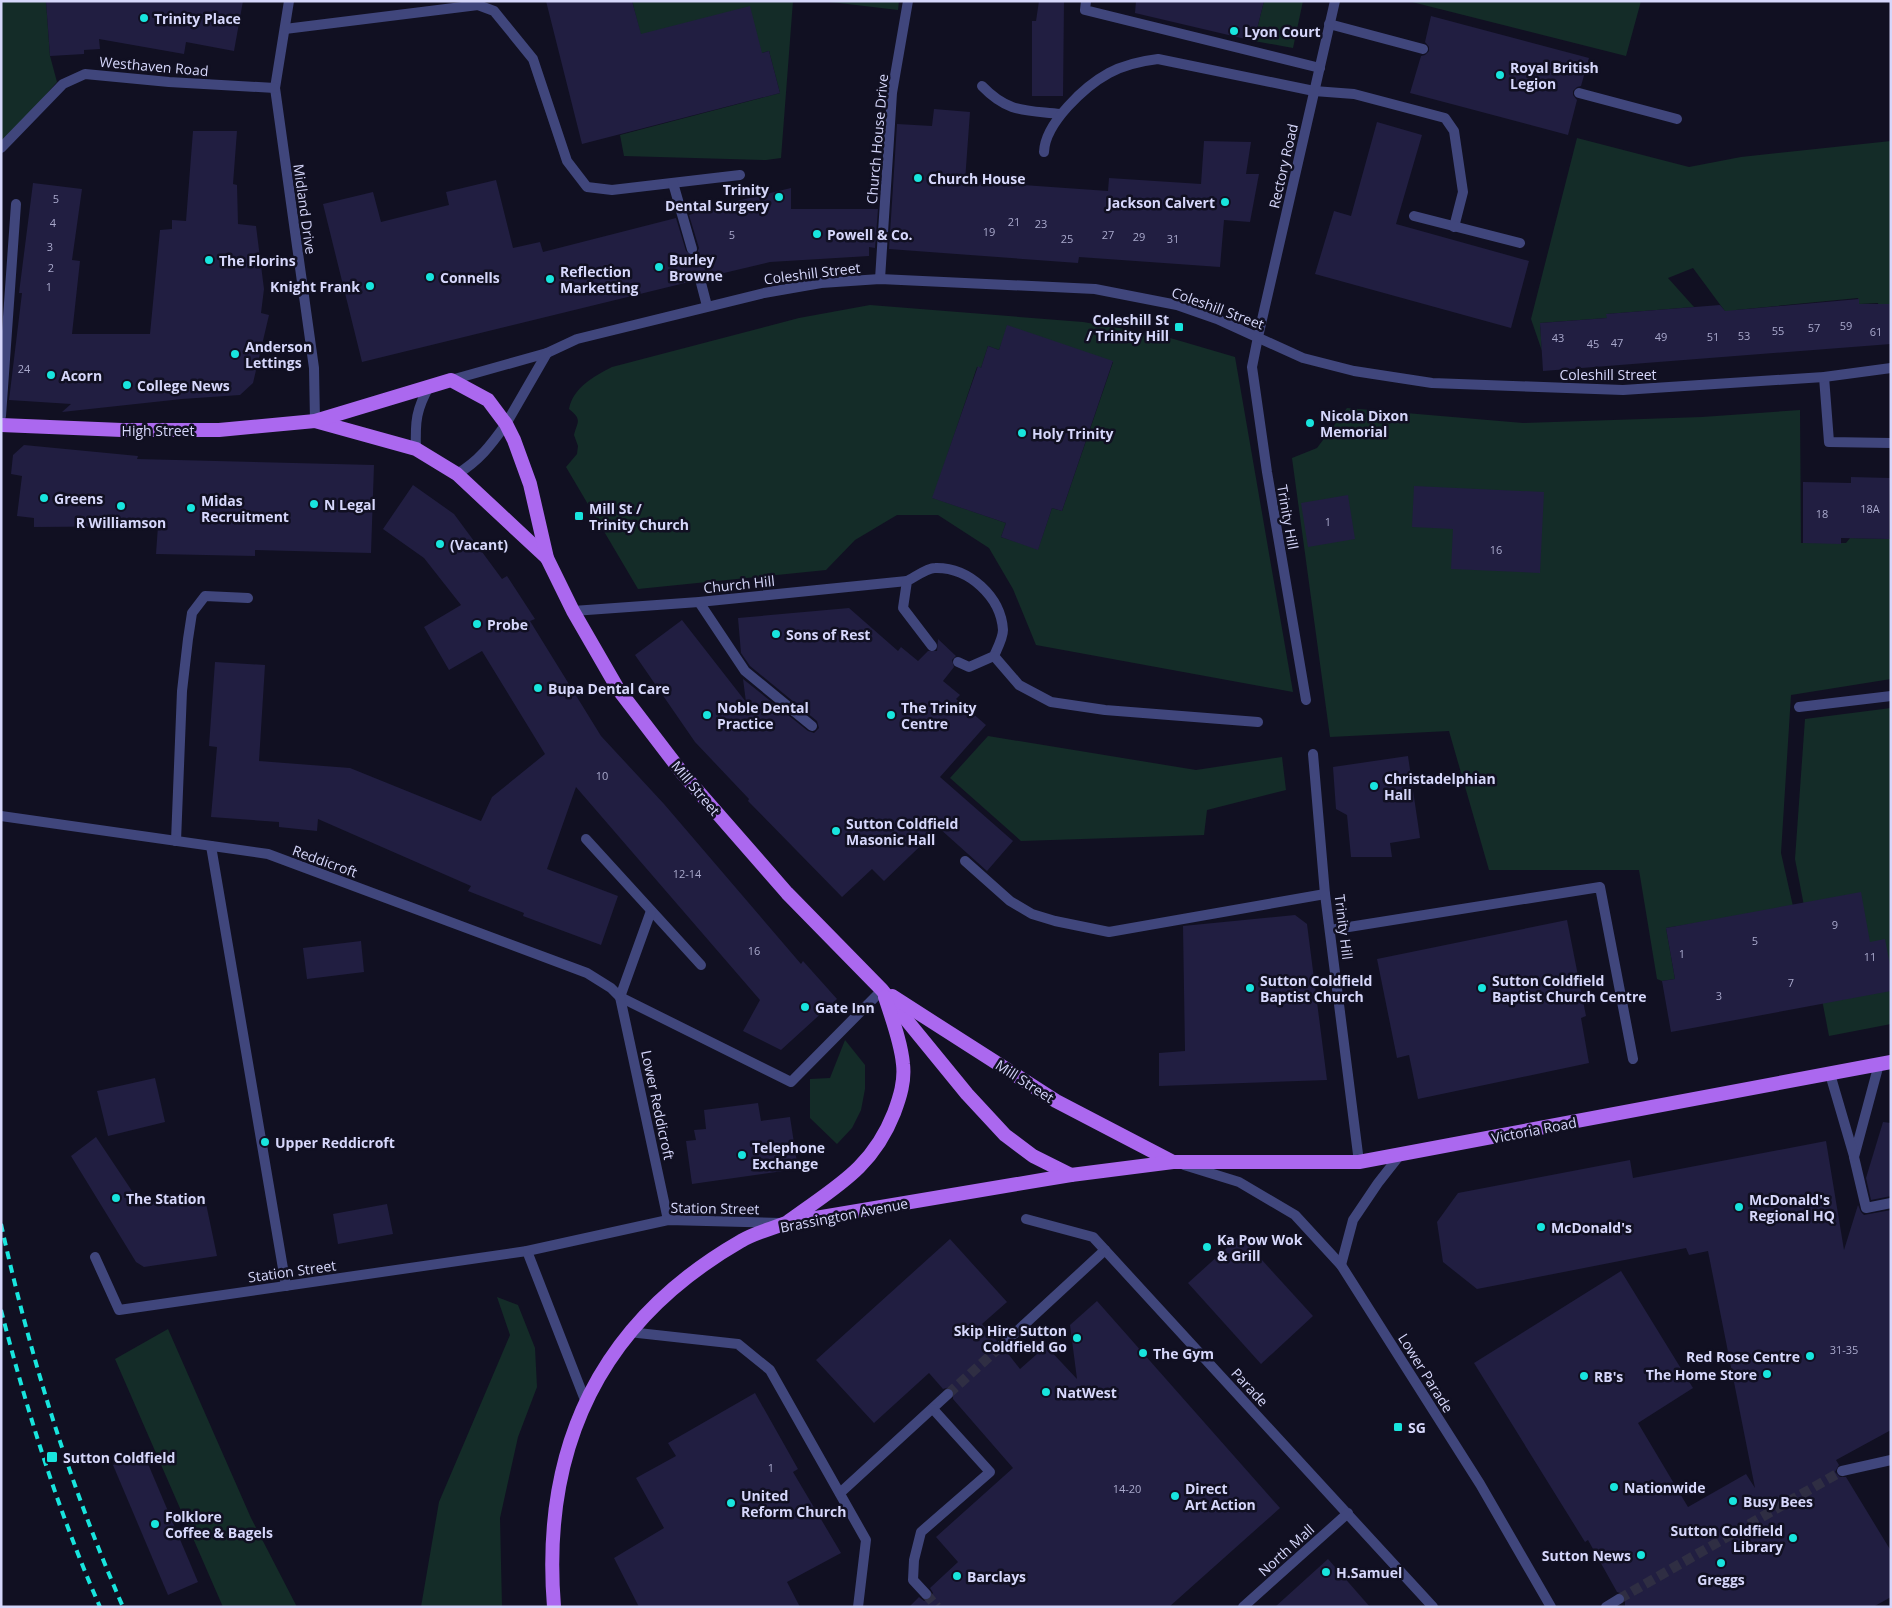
<svg xmlns="http://www.w3.org/2000/svg" width="1892" height="1608" font-family="'Open Sans',sans-serif">
  <style>
    .green { fill: #142c28; fill-rule: evenodd }
    .building { fill: #211e41 }
    .lines { fill: none; stroke-linecap: round; stroke-linejoin: round }
    .pedestrian-tunnel { stroke: #2f2e43; stroke-width: 10; stroke-dasharray: 10 5; stroke-linecap: butt }
    .service { stroke: #40467c; stroke-width: 10 }
    .pedestrian { stroke: #40467c; stroke-width: 10 }
    .minor { stroke: #40467c; stroke-width: 10 }
    .tertiary { stroke: #40467c; stroke-width: 10 }
    .primary { stroke: #ab68ef; stroke-width: 14 }
    .rail { stroke: #18e5de; stroke-width: 4; stroke-dasharray: 8 6; stroke-linecap: butt }
    .poi-dot { fill: #18e5de; stroke: #111022; stroke-width: 2 }
    .labels { text-anchor: middle; dominant-baseline: central; stroke-width: 5; stroke-linejoin: round; paint-order: stroke }
    .number-label { font-size: 11px; fill: #a9a9cc }
    .poi-label { font-size: 14px; font-weight: bold; fill: #d6d7fb; stroke: #111022; text-anchor: start }
    .street-label { font-size: 14px; fill: #d6d7fb; stroke: #111022 }
  </style>
  <rect width="100%" height="100%" fill="#111022"/>
  <g class="green">
    <polygon points="1,1 46,1 50,56 57,82 1,146"/>
    <polygon points="632,1 793,1 781,158 766,160 624,156 620,135 780,93 769,51 762,53 642,40"/>
    <polygon points="822,1 899,1 898,10"/>
    <polygon points="1264,1 1303,1 1293,48 1254,41"/>
    <polygon points="1408,1 1641,1 1626,56"/>
    <polygon points="1577,138 1689,167 1741,157 1891,141 1891,304 1879,316 1878,303 1859,304 1858,298 1736,310 1727,314 1693,268 1668,278 1694,307 1607,314 1607,318 1540,323 1542,351 1531,319"/>
    <path d="M870,305L1083,322L1160,335L1235,357L1293,692L1036,645L1013,589L989,548L938,515H897L855,540L826,570L638,589L566,467L577,454L578,446L574,435C577,422 583,420 569,409C573,388 594,376 612,367L799,318ZM1008,326L1113,362L1062,511L1052,508L1038,549L1001,537L1006,523L933,498L977,367L981,368L988,346L999,350Z"/>
    <polygon points="1347,408 1523,423 1702,417 1800,410 1801,543 1846,543 1850,538 1891,539 1891,679 1791,695 1781,853 1804,955 1708,921 1666,928 1675,979 1662,981 1657,979 1639,870 1489,870 1449,731 1330,737 1292,458 1317,448"/>
    <polygon points="1891,708 1891,1024 1829,1036 1795,859 1805,719"/>
    <polygon points="988,736 1196,770 1282,757 1286,790 1207,810 1204,835 1021,841 950,778"/>
    <polygon points="845,1040 865,1065 865,1089 861,1110 852,1128 837,1144 810,1118 810,1079 830,1078"/>
    <polygon points="497,1297 518,1305 535,1348 537,1387 518,1437 500,1518 502,1607 421,1607 439,1502 510,1335"/>
    <polygon points="168,1329 251,1518 297,1607 223,1607 115,1359"/>
  </g>
  <g class="building">
    <polygon points="46,1 243,1 234,51 186,42 184,54 99,39 100,49 84,50 84,54 50,56"/>
    <polygon points="546,1 632,1 641,34 750,6 762,53 769,51 780,93 582,144"/>
    <polygon points="1039,1 1064,1 1063,96 1032,96 1032,21 1036,21"/>
    <polygon points="1136,1 1264,1 1254,41 1135,13"/>
    <polygon points="1431,16 1589,58 1581,86 1577,87 1573,91 1573,95 1577,100 1568,135 1410,93 1421,56 1425,55 1429,51 1429,47 1425,42"/>
    <polygon points="934,109 970,112 965,181 1108,191 1109,178 1201,184 1204,141 1251,142 1246,174 1259,174 1250,222 1224,220 1220,267 1079,257 1078,263 889,249 897,124 932,126"/>
    <polygon points="1377,122 1422,135 1396,224 1529,261 1511,328 1315,274 1334,211 1351,216"/>
    <polygon points="193,131 237,131 233,184 237,185 238,224 256,226 264,289 261,313 269,315 253,383 240,395 182,399 62,412 71,404 9,400 22,293 19,293 33,183 82,189 72,260 80,261 72,334 150,334 160,230 172,229 172,220 186,221"/>
    <polygon points="496,180 513,248 540,242 543,252 676,218 686,251 693,256 697,253 699,248 689,215 695,213 695,211 791,188 791,209 878,209 875,248 869,247 869,256 770,262 707,277 705,274 699,272 695,274 693,281 362,362 323,204 373,192 381,222 449,205 446,192"/>
    <polygon points="1859,299 1859,304 1891,304 1891,344 1543,371 1540,323 1607,318 1606,314 1720,305 1725,311"/>
    <polygon points="1007,325 1113,361 1062,511 1052,508 1038,550 1001,537 1006,523 932,498 978,366 981,368 988,346 999,350"/>
    <polygon points="24,445 138,456 137,459 374,465 371,553 255,550 255,556 156,554 158,526 34,527 34,518 17,516 22,476 11,474 13,455"/>
    <polygon points="1851,477 1890,478 1889,539 1841,538 1841,544 1803,543 1803,482 1851,483"/>
    <polygon points="413,485 454,514 502,579 507,576 535,619 530,621 601,736 664,804 801,964 803,961 837,999 781,1050 743,1031 760,1000 576,787 547,869 618,896 601,945 523,916 524,913 468,891 471,886 318,819 317,831 279,827 279,822 211,817 217,747 209,746 215,662 265,665 259,761 350,768 481,821 492,797 545,754 482,651 449,670 424,627 461,605 424,558 383,529"/>
    <polygon points="1414,486 1544,492 1540,573 1451,569 1453,529 1412,527"/>
    <polygon points="1348,495 1355,539 1308,547 1301,503"/>
    <polygon points="849,608 898,651 901,647 918,661 928,651 937,651 938,639 956,656 952,660 954,667 943,681 960,695 956,699 986,725 940,777 1013,841 987,871 939,828 884,881 872,869 842,897 748,801 749,799 695,742 635,655 682,620 746,702 743,679 808,731 814,733 819,728 817,721 750,666 741,653 738,618"/>
    <polygon points="1408,756 1420,838 1390,843 1392,857 1351,857 1347,815 1336,809 1333,767"/>
    <polygon points="1861,892 1870,942 1885,939 1891,970 1891,991 1671,1032 1662,981 1675,979 1666,928"/>
    <polygon points="1295,915 1307,924 1327,1080 1159,1086 1159,1053 1185,1051 1183,926"/>
    <polygon points="1567,920 1586,1016 1581,1018 1589,1063 1418,1099 1409,1055 1397,1058 1377,959"/>
    <polygon points="361,941 364,972 307,979 303,948"/>
    <polygon points="155,1078 165,1122 108,1136 97,1091"/>
    <polygon points="758,1103 761,1121 790,1117 798,1169 692,1184 686,1141 696,1140 694,1130 706,1129 704,1110"/>
    <polygon points="1883,1122 1891,1123 1891,1196 1871,1200 1866,1178"/>
    <polygon points="96,1137 140,1203 204,1194 217,1256 144,1267 136,1262 71,1156"/>
    <polygon points="1826,1141 1844,1250 1858,1205 1861,1212 1864,1215 1891,1210 1891,1430 1836,1460 1839,1465 1835,1472 1840,1477 1846,1477 1891,1551 1891,1597 1873,1607 1625,1607 1625,1595 1617,1592 1588,1540 1585,1542 1474,1363 1621,1271 1693,1388 1638,1423 1688,1507 1746,1474 1755,1488 1708,1251 1689,1255 1686,1248 1477,1289 1443,1262 1437,1222 1458,1193 1630,1160 1633,1178"/>
    <polygon points="387,1204 393,1234 338,1244 333,1214"/>
    <polygon points="1240,1236 1313,1316 1261,1364 1188,1283"/>
    <polygon points="950,1239 1007,1302 982,1324 997,1341 994,1347 996,1351 1006,1351 1020,1369 1046,1346 1077,1379 1070,1325 1097,1301 1280,1508 1169,1607 909,1607 919,1597 924,1601 930,1599 933,1593 930,1588 958,1562 936,1537 1013,1468 953,1399 953,1390 950,1387 943,1389 929,1373 874,1423 816,1360"/>
    <polygon points="755,1393 798,1469 793,1472 841,1553 787,1582 800,1607 639,1607 614,1558 664,1528 636,1478 676,1456 668,1443"/>
    <polygon points="143,1452 198,1582 168,1595 113,1465"/>
    <polygon points="1328,1559 1370,1607 1275,1607"/>
  </g>
  <g class="lines">
    <g class="pedestrian-tunnel">
      <polyline points="948,1394 1001,1346"/>
      <polyline points="926,1594 937,1607"/>
      <polyline points="1619,1599 1842,1471"/>
    </g>
    <g class="service">
      <polyline points="1086,1 1085,10 1320,68"/>
      <polyline points="1329,24 1423,49"/>
      <polyline points="285,29 478,5 494,11 533,59 567,161 587,187 612,190 740,175"/>
      <path d="M982,86C1008,113 1025,110 1060,114"/>
      <polyline points="1579,93 1677,119"/>
      <path d="M1044,152C1045,123 1085,86 1109,73C1124,65 1141,61 1158,59L1314,91L1354,94L1445,118L1454,131L1463,192L1454,227"/>
      <polyline points="673,183 692,249"/>
      <polyline points="1414,216 1520,243"/>
      <polyline points="700,279 707,306"/>
      <polyline points="880,279 892,93 908,1"/>
      <polyline points="1824,377 1829,442 1891,443"/>
      <polyline points="1,416 16,204"/>
      <polyline points="699,602 745,671 812,726"/>
      <polyline points="573,611 699,602 907,581"/>
      <path d="M932,646L903,608L907,581C915,577 927,568 935,568C969,567 1001,597 1003,630C1003,638 997,649 994,656L969,667L958,662"/>
      <polyline points="994,656 1019,685 1051,702 1105,710 1258,722"/>
      <polyline points="1799,707 1891,696"/>
      <polyline points="586,839 701,965"/>
      <polyline points="176,841 182,691 188,639 192,613 205,596 248,598"/>
      <polyline points="211,846 286,1286"/>
      <polyline points="965,861 1010,901 1032,914 1055,921 1109,932 1325,894"/>
      <polyline points="651,911 620,997 791,1082 882,990"/>
      <polyline points="1330,930 1600,887 1633,1059"/>
      <polyline points="1879,1064 1854,1157 1866,1208 1891,1203"/>
      <polyline points="1830,1074 1854,1156"/>
      <polyline points="629,1332 738,1344 770,1370 866,1540 858,1607"/>
    </g>
    <g class="pedestrian">
      <polyline points="1026,1219 1093,1237 1433,1607"/>
      <polyline points="1001,1346 1105,1250"/>
      <polyline points="1842,1471 1891,1460"/>
      <polyline points="840,1493 948,1394"/>
      <polyline points="926,1594 913,1580 914,1560 921,1532 990,1472 933,1409"/>
      <polyline points="1243,1607 1348,1513"/>
      <polyline points="1606,1607 1619,1599"/>
    </g>
    <g class="minor">
      <polyline points="289,1 275,88 314,368 315,421"/>
      <polyline points="1,148 63,84 85,74 169,82 275,88"/>
      <polyline points="1258,337 1252,367 1267,472 1306,700"/>
      <path d="M416,449C415,422 416,409 430,385"/>
      <path d="M457,474C479,461 491,445 506,424"/>
      <polyline points="1313,754 1325,894 1359,1162"/>
      <polyline points="1,816 268,854 587,973 611,988 620,997 668,1220"/>
      <polyline points="1184,1165 1239,1182 1295,1215 1341,1265 1480,1484 1551,1607"/>
      <polyline points="527,1251 585,1400"/>
      <polyline points="95,1257 119,1310 527,1251 668,1220 780,1223"/>
      <polyline points="1341,1265 1353,1220 1378,1183 1400,1155"/>
    </g>
    <g class="tertiary">
      <polyline points="1258,337 1335,1"/>
      <polyline points="451,380 547,353 577,339 764,293 821,283 880,279 1095,289 1177,305 1217,319 1303,358 1354,371 1432,383 1623,390 1824,377 1891,368"/>
      <polyline points="506,424 547,353"/>
    </g>
    <g class="primary">
      <polyline points="315,421 416,449 457,474 547,558"/>
      <polyline points="1,425 122,430 219,430 315,421 451,380 488,400 506,424 514,440 530,484 547,558 573,611 618,689 683,774 787,893 882,990 967,1094 1005,1135 1033,1156 1071,1175"/>
      <polyline points="892,996 1056,1101 1173,1162"/>
      <path d="M789,1221C835,1187 872,1169 894,1113C900,1097 905,1081 903,1064C901,1042 892,1019 885,997"/>
      <path d="M554,1607C541,1447 600,1322 741,1241C754,1233 771,1229 786,1223L1071,1175L1173,1162H1359L1891,1062"/>
    </g>
    <g class="rail">
      <path d="M1,1224C30,1356 69,1483 123,1607"/>
      <path d="M1,1310C27,1411 58,1511 100,1607"/>
    </g>
  </g>
  <g class="poi-dot">
    <circle cx="144" cy="18" r="5"/>
    <circle cx="1234" cy="31" r="5"/>
    <circle cx="1500" cy="75" r="5"/>
    <circle cx="918" cy="178" r="5"/>
    <circle cx="779" cy="197" r="5"/>
    <circle cx="1225" cy="202" r="5"/>
    <circle cx="817" cy="234" r="5"/>
    <circle cx="209" cy="260" r="5"/>
    <circle cx="659" cy="267" r="5"/>
    <circle cx="430" cy="277" r="5"/>
    <circle cx="550" cy="279" r="5"/>
    <circle cx="370" cy="286" r="5"/>
    <rect x="1174" y="322" width="10" height="10" rx="2.5"/>
    <circle cx="235" cy="354" r="5"/>
    <circle cx="51" cy="375" r="5"/>
    <circle cx="127" cy="385" r="5"/>
    <circle cx="1310" cy="423" r="5"/>
    <circle cx="1022" cy="433" r="5"/>
    <circle cx="44" cy="498" r="5"/>
    <circle cx="314" cy="504" r="5"/>
    <circle cx="121" cy="506" r="5"/>
    <circle cx="191" cy="508" r="5"/>
    <rect x="574" y="511" width="10" height="10" rx="2.5"/>
    <circle cx="440" cy="544" r="5"/>
    <circle cx="477" cy="624" r="5"/>
    <circle cx="776" cy="634" r="5"/>
    <circle cx="538" cy="688" r="5"/>
    <circle cx="707" cy="715" r="5"/>
    <circle cx="891" cy="715" r="5"/>
    <circle cx="1374" cy="786" r="5"/>
    <circle cx="836" cy="831" r="5"/>
    <circle cx="1250" cy="988" r="5"/>
    <circle cx="1482" cy="988" r="5"/>
    <circle cx="805" cy="1007" r="5"/>
    <circle cx="265" cy="1142" r="5"/>
    <circle cx="742" cy="1155" r="5"/>
    <circle cx="116" cy="1198" r="5"/>
    <circle cx="1739" cy="1207" r="5"/>
    <circle cx="1541" cy="1227" r="5"/>
    <circle cx="1207" cy="1247" r="5"/>
    <circle cx="1077" cy="1338" r="5"/>
    <circle cx="1143" cy="1353" r="5"/>
    <circle cx="1810" cy="1356" r="5"/>
    <circle cx="1767" cy="1374" r="5"/>
    <circle cx="1584" cy="1376" r="5"/>
    <circle cx="1046" cy="1392" r="5"/>
    <rect x="1393" y="1422" width="10" height="10" rx="2.5"/>
    <rect x="46" y="1451" width="12" height="12" rx="2.5"/>
    <circle cx="1614" cy="1487" r="5"/>
    <circle cx="1175" cy="1496" r="5"/>
    <circle cx="1733" cy="1501" r="5"/>
    <circle cx="731" cy="1503" r="5"/>
    <circle cx="155" cy="1524" r="5"/>
    <circle cx="1793" cy="1538" r="5"/>
    <circle cx="1641" cy="1555" r="5"/>
    <circle cx="1721" cy="1563" r="5"/>
    <circle cx="1326" cy="1572" r="5"/>
    <circle cx="957" cy="1576" r="5"/>
  </g>
  <g class="labels">
    <g class="number-label">
      <text x="56" y="198">5</text>
      <text x="1014" y="221">21</text>
      <text x="53" y="222">4</text>
      <text x="1041" y="223">23</text>
      <text x="989" y="231">19</text>
      <text x="732" y="234">5</text>
      <text x="1108" y="234">27</text>
      <text x="1139" y="236">29</text>
      <text x="1067" y="238">25</text>
      <text x="1173" y="238">31</text>
      <text x="50" y="246">3</text>
      <text x="51" y="267">2</text>
      <text x="49" y="286">1</text>
      <text x="1846" y="325">59</text>
      <text x="1814" y="327">57</text>
      <text x="1778" y="330">55</text>
      <text x="1876" y="331">61</text>
      <text x="1744" y="335">53</text>
      <text x="1661" y="336">49</text>
      <text x="1713" y="336">51</text>
      <text x="1558" y="337">43</text>
      <text x="1617" y="342">47</text>
      <text x="1593" y="343">45</text>
      <text x="24" y="368">24</text>
      <text x="1870" y="508">18A</text>
      <text x="1822" y="513">18</text>
      <text x="1328" y="521">1</text>
      <text x="1496" y="549">16</text>
      <text x="602" y="775">10</text>
      <text x="687" y="873">12-14</text>
      <text x="1835" y="924">9</text>
      <text x="1755" y="940">5</text>
      <text x="754" y="950">16</text>
      <text x="1682" y="953">1</text>
      <text x="1870" y="956">11</text>
      <text x="1791" y="982">7</text>
      <text x="1719" y="995">3</text>
      <text x="1844" y="1349">31-35</text>
      <text x="771" y="1467">1</text>
      <text x="1127" y="1488">14-20</text>
    </g>
    <g class="poi-label">
      <text x="154" y="18">Trinity Place</text>
      <text x="1244" y="31">Lyon Court</text>
      <text x="1510" y="67">Royal British<tspan x="1510" dy="16">Legion</tspan></text>
      <text x="928" y="178">Church House</text>
      <text x="769" y="189" text-anchor="end">Trinity<tspan x="769" dy="16">Dental Surgery</tspan></text>
      <text x="1215" y="202" text-anchor="end">Jackson Calvert</text>
      <text x="827" y="234">Powell &amp; Co.</text>
      <text x="669" y="259">Burley<tspan x="669" dy="16">Browne</tspan></text>
      <text x="219" y="260">The Florins</text>
      <text x="560" y="271">Reflection<tspan x="560" dy="16">Marketting</tspan></text>
      <text x="440" y="277">Connells</text>
      <text x="360" y="286" text-anchor="end">Knight Frank</text>
      <text x="1169" y="319" text-anchor="end">Coleshill St<tspan x="1169" dy="16">/ Trinity Hill</tspan></text>
      <text x="245" y="346">Anderson<tspan x="245" dy="16">Lettings</tspan></text>
      <text x="61" y="375">Acorn</text>
      <text x="137" y="385">College News</text>
      <text x="1320" y="415">Nicola Dixon<tspan x="1320" dy="16">Memorial</tspan></text>
      <text x="1032" y="433">Holy Trinity</text>
      <text x="54" y="498">Greens</text>
      <text x="201" y="500">Midas<tspan x="201" dy="16">Recruitment</tspan></text>
      <text x="324" y="504">N Legal</text>
      <text x="589" y="508">Mill St /<tspan x="589" dy="16">Trinity Church</tspan></text>
      <text x="121" y="522" text-anchor="middle">R Williamson</text>
      <text x="450" y="544">(Vacant)</text>
      <text x="487" y="624">Probe</text>
      <text x="786" y="634">Sons of Rest</text>
      <text x="548" y="688">Bupa Dental Care</text>
      <text x="717" y="707">Noble Dental<tspan x="717" dy="16">Practice</tspan></text>
      <text x="901" y="707">The Trinity<tspan x="901" dy="16">Centre</tspan></text>
      <text x="1384" y="778">Christadelphian<tspan x="1384" dy="16">Hall</tspan></text>
      <text x="846" y="823">Sutton Coldfield<tspan x="846" dy="16">Masonic Hall</tspan></text>
      <text x="1260" y="980">Sutton Coldfield<tspan x="1260" dy="16">Baptist Church</tspan></text>
      <text x="1492" y="980">Sutton Coldfield<tspan x="1492" dy="16">Baptist Church Centre</tspan></text>
      <text x="815" y="1007">Gate Inn</text>
      <text x="275" y="1142">Upper Reddicroft</text>
      <text x="752" y="1147">Telephone<tspan x="752" dy="16">Exchange</tspan></text>
      <text x="126" y="1198">The Station</text>
      <text x="1749" y="1199">McDonald's<tspan x="1749" dy="16">Regional HQ</tspan></text>
      <text x="1551" y="1227">McDonald's</text>
      <text x="1217" y="1239">Ka Pow Wok<tspan x="1217" dy="16">&amp; Grill</tspan></text>
      <text x="1067" y="1330" text-anchor="end">Skip Hire Sutton<tspan x="1067" dy="16">Coldfield Go</tspan></text>
      <text x="1153" y="1353">The Gym</text>
      <text x="1800" y="1356" text-anchor="end">Red Rose Centre</text>
      <text x="1757" y="1374" text-anchor="end">The Home Store</text>
      <text x="1594" y="1376">RB's</text>
      <text x="1056" y="1392">NatWest</text>
      <text x="1408" y="1427">SG</text>
      <text x="63" y="1457">Sutton Coldfield</text>
      <text x="1624" y="1487">Nationwide</text>
      <text x="1185" y="1488">Direct<tspan x="1185" dy="16">Art Action</tspan></text>
      <text x="741" y="1495">United<tspan x="741" dy="16">Reform Church</tspan></text>
      <text x="1743" y="1501">Busy Bees</text>
      <text x="165" y="1516">Folklore<tspan x="165" dy="16">Coffee &amp; Bagels</tspan></text>
      <text x="1783" y="1530" text-anchor="end">Sutton Coldfield<tspan x="1783" dy="16">Library</tspan></text>
      <text x="1631" y="1555" text-anchor="end">Sutton News</text>
      <text x="1336" y="1572">H.Samuel</text>
      <text x="967" y="1576">Barclays</text>
      <text x="1721" y="1579" text-anchor="middle">Greggs</text>
    </g>
    <g class="street-label">
      <text transform="translate(154 66) rotate(5)">Westhaven Road</text>
      <text transform="translate(877 139) rotate(-85)">Church House Drive</text>
      <text transform="translate(1283 166) rotate(-77)">Rectory Road</text>
      <text transform="translate(305 209) rotate(82)">Midland Drive</text>
      <text transform="translate(812 273) rotate(-7)">Coleshill Street</text>
      <text transform="translate(1218 308) rotate(20)">Coleshill Street</text>
      <text x="1608" y="374">Coleshill Street</text>
      <text x="158" y="430">High Street</text>
      <text transform="translate(1288 517) rotate(80)">Trinity Hill</text>
      <text transform="translate(739 584) rotate(-6)">Church Hill</text>
      <text transform="translate(696 788) rotate(50)">Mill Street</text>
      <text transform="translate(325 861) rotate(20)">Reddicroft</text>
      <text transform="translate(1344 927) rotate(83)">Trinity Hill</text>
      <text transform="translate(1025 1081) rotate(33)">Mill Street</text>
      <text transform="translate(658 1105) rotate(78)">Lower Reddicroft</text>
      <text transform="translate(1534 1130) rotate(-11)">Victoria Road</text>
      <text transform="translate(715 1208) rotate(1)">Station Street</text>
      <text transform="translate(844 1215) rotate(-11)">Brassington Avenue</text>
      <text transform="translate(292 1271) rotate(-8)">Station Street</text>
      <text transform="translate(1426 1373) rotate(58)">Lower Parade</text>
      <text transform="translate(1250 1387) rotate(47)">Parade</text>
      <text transform="translate(1286 1550) rotate(-42)">North Mall</text>
    </g>
  </g>
  <rect width="1892" height="1608" fill="none" stroke="#d6d7fb" stroke-width="5"/>
</svg>
